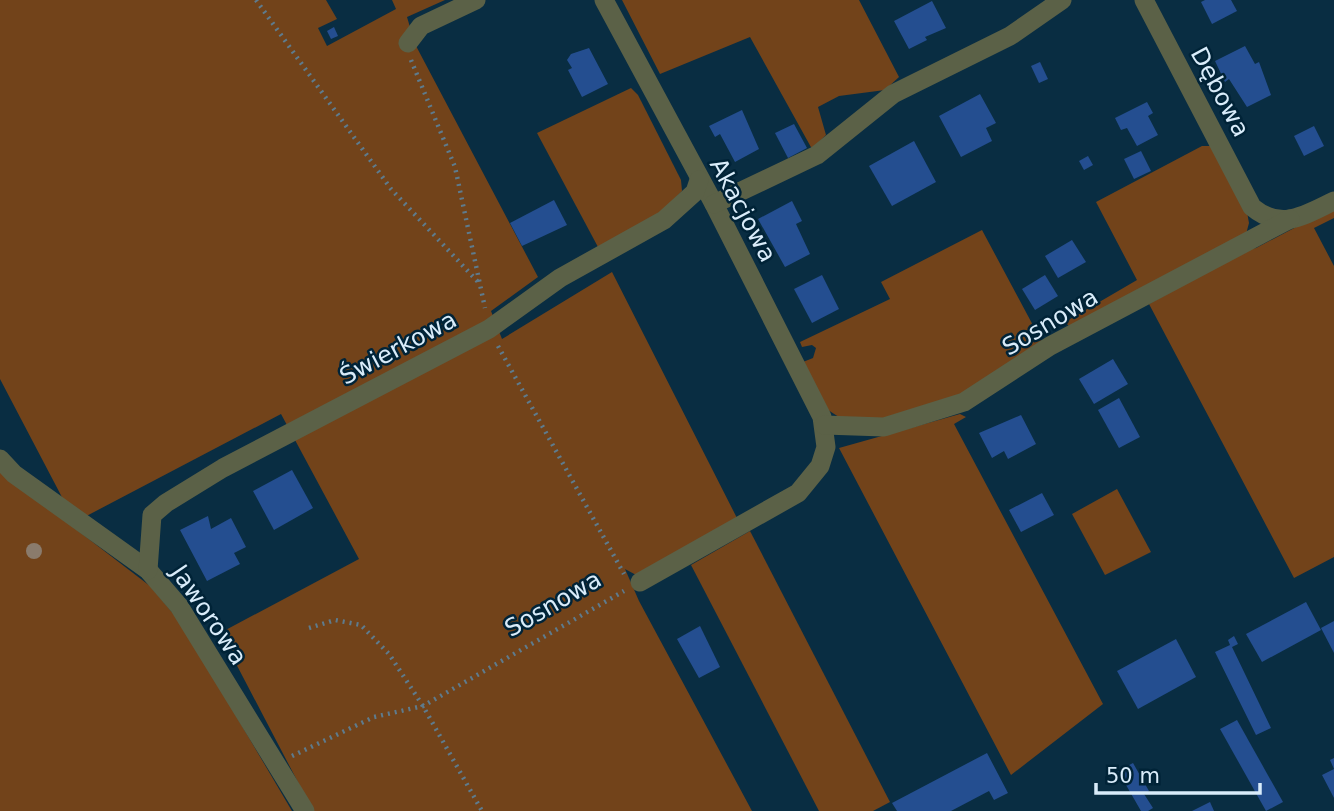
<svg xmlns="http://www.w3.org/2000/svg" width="1334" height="811" font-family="'DejaVu Sans',sans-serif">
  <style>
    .green { fill: #72431a }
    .building { fill: #244e90 }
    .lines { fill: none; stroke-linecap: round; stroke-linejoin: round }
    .path { stroke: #5e7b8d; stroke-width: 4.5; stroke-dasharray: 2 5; stroke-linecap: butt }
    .street { stroke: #5b6147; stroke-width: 19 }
    .tree { fill: #8a7b6c }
    .labels { text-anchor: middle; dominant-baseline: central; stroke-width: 5; stroke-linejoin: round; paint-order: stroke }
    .street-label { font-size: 24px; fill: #d9ecfa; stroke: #002337 }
  </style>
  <rect width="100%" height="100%" fill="#092d42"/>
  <g class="green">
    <polygon points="0,0 326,0 337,19 318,28 327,46 396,9 392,0 445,0 407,17 415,44 538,277 491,311 502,339 612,272 739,522 638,576 625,569 639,601 752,811 313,811 220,633 359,559 281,414 75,522 0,379"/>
    <polygon points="622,0 859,0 899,77 885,90 839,96 818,107 826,135 812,149 750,37 660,74"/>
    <polygon points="631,88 638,95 681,180 682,191 662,212 598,247 537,133"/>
    <polygon points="1202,146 1211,146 1247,212 1249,223 1245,238 1071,328 1065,322 1137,280 1096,202"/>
    <polygon points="1334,207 1334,218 1314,228 1334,266 1334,557 1294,578 1149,304 1246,250 1256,248"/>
    <polygon points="982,230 1043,344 975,389 892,419 842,419 828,410 803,362 813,358 816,348 812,345 802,347 800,342 890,299 881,282"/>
    <polygon points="960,414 966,417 954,424 1103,704 1011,775 839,448"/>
    <polygon points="0,471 150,586 182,624 292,811 0,811"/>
    <polygon points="1117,489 1151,552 1105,575 1072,514"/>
    <polygon points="750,531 890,802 873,811 819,811 691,565"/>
  </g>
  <g class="building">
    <polygon points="1205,0 1231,0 1237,11 1212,24 1201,2"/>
    <polygon points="932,1 946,28 925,37 927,40 909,49 894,21"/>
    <polygon points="334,27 338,36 331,39 327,31"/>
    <polygon points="1245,46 1255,64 1259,62 1271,95 1247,107 1229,79 1225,82 1215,61"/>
    <polygon points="589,48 608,84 582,97 568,70 572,68 567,60 571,54"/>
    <polygon points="1040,62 1048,79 1039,83 1031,66"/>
    <polygon points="980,94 996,123 986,128 992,141 961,157 939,116"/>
    <polygon points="1147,102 1153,113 1148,116 1158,135 1137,146 1127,128 1121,130 1115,118"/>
    <polygon points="742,110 759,149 735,162 720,134 715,137 709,126"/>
    <polygon points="794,124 807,148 788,158 775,133"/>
    <polygon points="1314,126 1324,146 1304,156 1294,136"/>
    <polygon points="914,141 936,182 892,206 869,166"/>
    <polygon points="1141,151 1151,171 1134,179 1124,159"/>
    <polygon points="1088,156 1093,165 1084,170 1079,161"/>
    <polygon points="554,200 567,225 522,246 510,223"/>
    <polygon points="792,201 802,221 796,224 810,254 785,267 758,219"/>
    <polygon points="1072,240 1086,262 1058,278 1045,256"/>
    <polygon points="822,275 839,309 812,323 794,289"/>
    <polygon points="1045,275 1058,296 1035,310 1022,289"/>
    <polygon points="1113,359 1128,384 1094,404 1079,379"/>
    <polygon points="1119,398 1140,437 1119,448 1098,410"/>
    <polygon points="1021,415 1036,444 1008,459 1004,451 992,458 979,433"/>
    <polygon points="292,470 313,508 274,530 253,491"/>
    <polygon points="1042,493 1054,515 1021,532 1009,510"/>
    <polygon points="208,516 211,529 231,518 246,547 234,553 240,564 207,581 180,530"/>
    <polygon points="1306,602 1321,630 1262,662 1246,634"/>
    <polygon points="1334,621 1334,653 1321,628"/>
    <polygon points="700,626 720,667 699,678 677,639"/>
    <polygon points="1234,636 1238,644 1232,647 1271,728 1256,735 1215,652 1230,645 1228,640"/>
    <polygon points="1176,639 1196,677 1138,709 1117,671"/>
    <polygon points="1237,720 1283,802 1266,811 1220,729"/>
    <polygon points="987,753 1008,793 994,800 989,791 951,811 897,811 892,803"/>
    <polygon points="1334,758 1334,798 1322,775 1334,769 1330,760"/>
    <polygon points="1133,763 1149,791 1144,794 1153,808 1148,811 1141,811 1118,771"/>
    <polygon points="1210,802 1214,811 1192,811"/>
  </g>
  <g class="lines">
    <g class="path">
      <polyline points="256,0 391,189 479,283"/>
      <polyline points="411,60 455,167 485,308"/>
      <polyline points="498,346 624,574"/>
      <polyline points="309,628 335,620 361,625 389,654 423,706 482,811"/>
      <polyline points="292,756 374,717 423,706 624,591"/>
    </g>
    <g class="street">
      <polyline points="604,0 714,204 822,417 826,447 820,466 798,493 640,582"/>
      <path d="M1144,0L1252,207C1281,231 1303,216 1334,201"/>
      <polyline points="408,43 421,26 476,0"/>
      <polyline points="714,204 817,155 893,94 1010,36 1062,0"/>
      <polyline points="824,425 884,427 964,402 1050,346 1290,219"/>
      <polyline points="0,459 14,474 148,570 179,606 305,811"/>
      <polyline points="148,570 152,515 166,503 223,468 489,329 560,278 664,220 695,192 699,180"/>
    </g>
  </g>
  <circle class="tree" cx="34" cy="551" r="8"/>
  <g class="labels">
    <g class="street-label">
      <text transform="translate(1220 92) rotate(62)">Dębowa</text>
      <text transform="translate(743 210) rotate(62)">Akacjowa</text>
      <text transform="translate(1050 322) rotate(-31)">Sosnowa</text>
      <text transform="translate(398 348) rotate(-28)">Świerkowa</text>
      <text transform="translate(553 604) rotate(-30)">Sosnowa</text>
      <text transform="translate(209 615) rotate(56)">Jaworowa</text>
    </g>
  </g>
  <path d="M1096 783v10h164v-10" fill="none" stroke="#d9ecfa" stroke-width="3.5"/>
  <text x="1106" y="783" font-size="21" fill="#d9ecfa" stroke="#002337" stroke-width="5" paint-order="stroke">50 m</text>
</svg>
